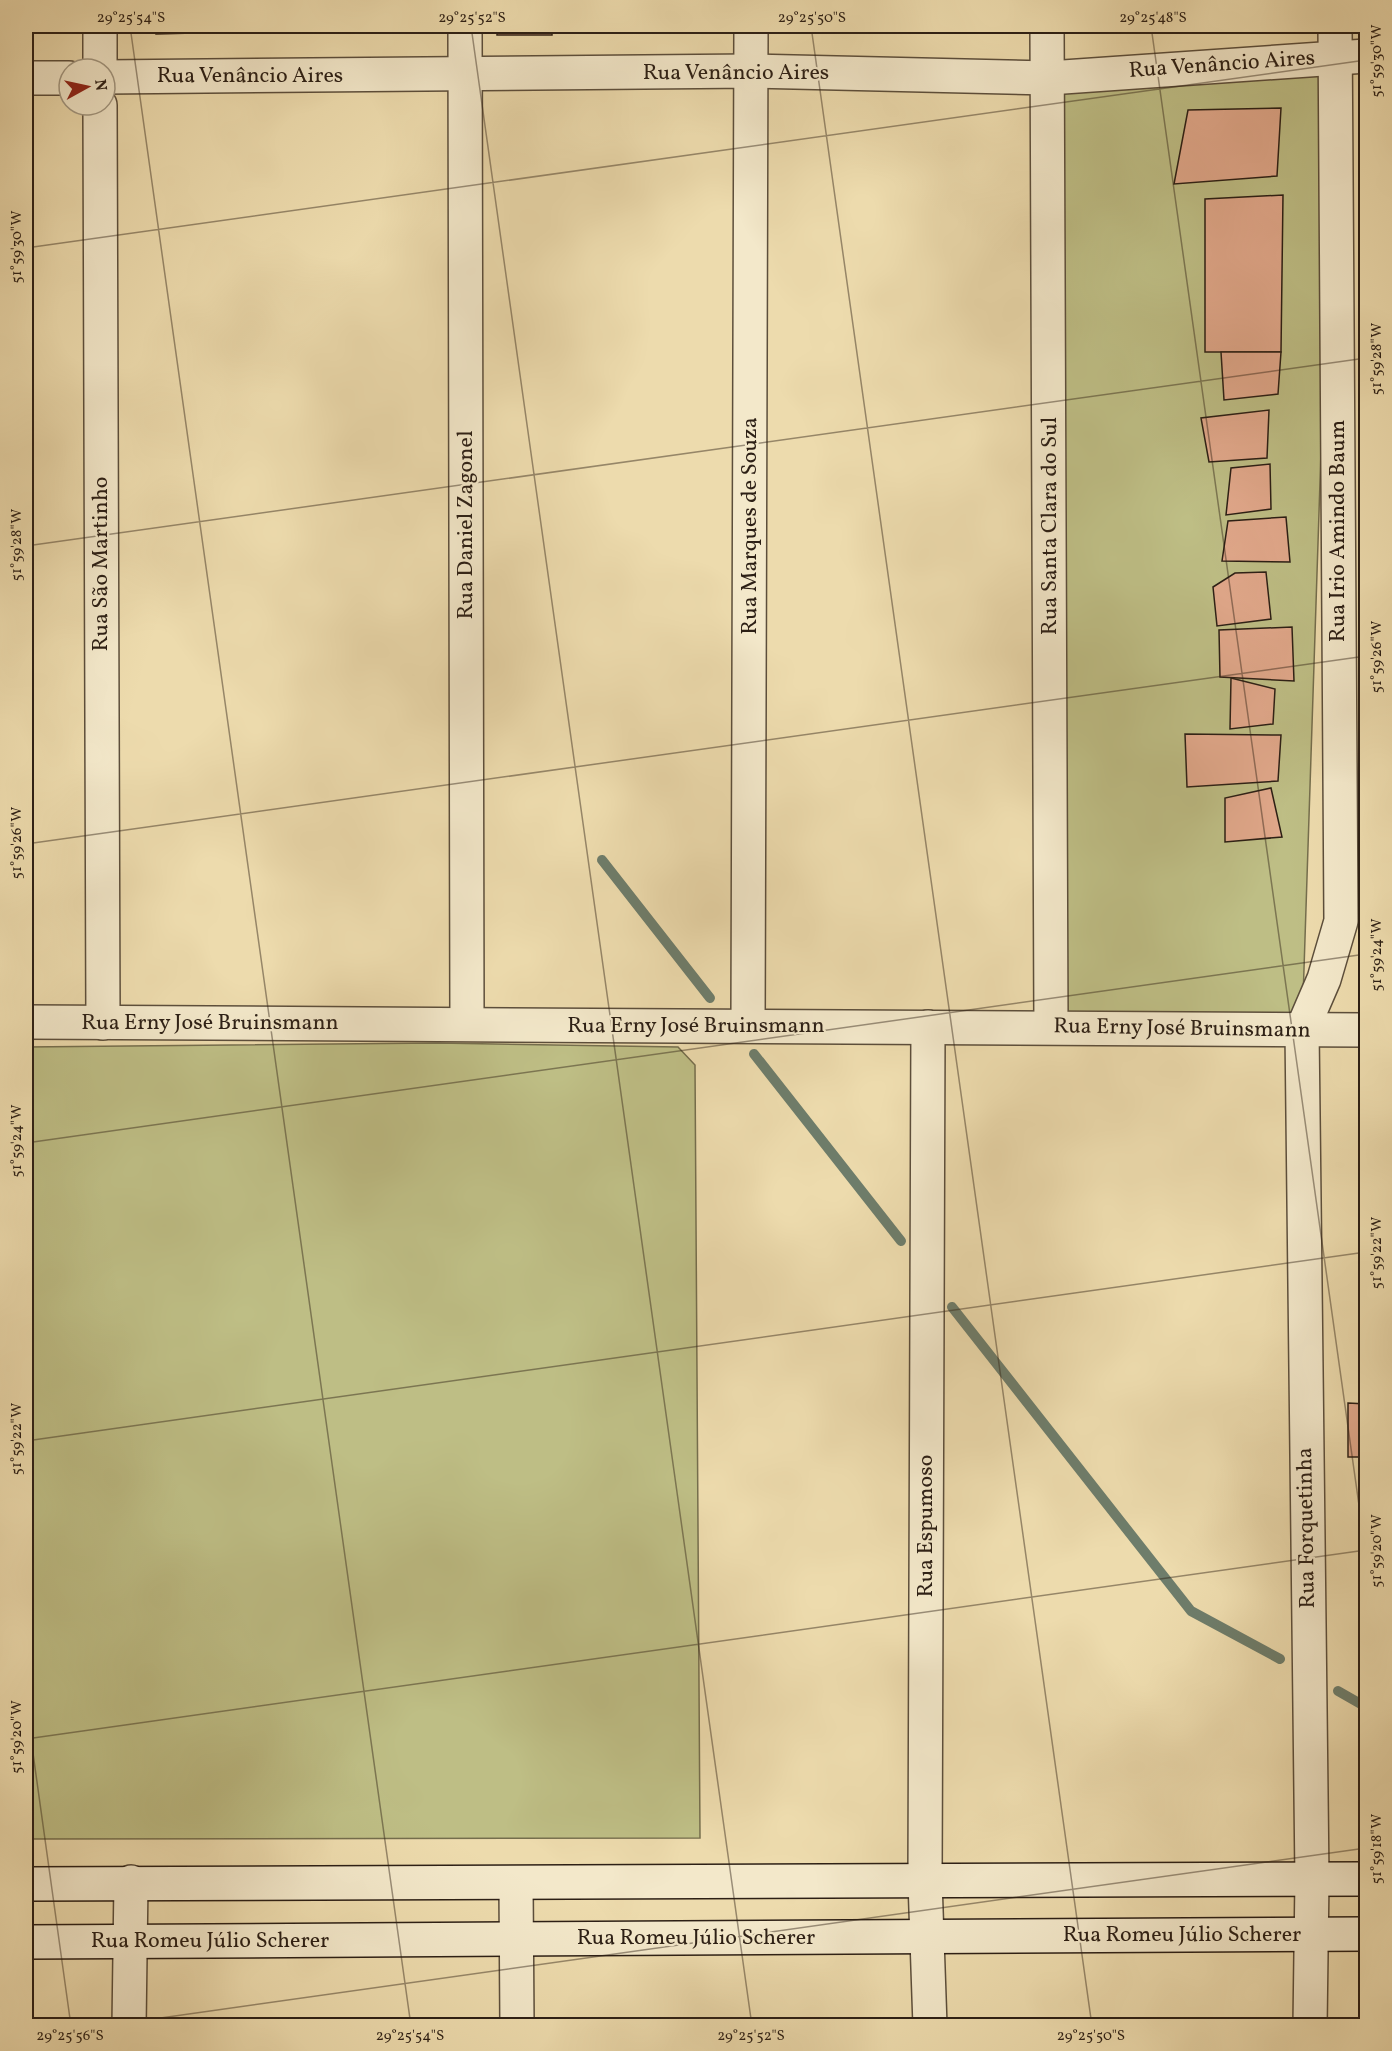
<svg xmlns="http://www.w3.org/2000/svg" width="1392" height="2051" font-family="Vollkorn,serif">
  <style>
    .green { fill: #bebe85; stroke: #756e4d; stroke-width: 1.5 }
    .lines { fill: none; stroke-linecap: round; stroke-linejoin: round }
    .stream { stroke: #6e7d6b; stroke-width: 10 }
    .building { fill: #e1a88b; stroke: #2c1f15; stroke-width: 1.5 }
    .street-casing { stroke: #5c4e3b; stroke-width: 36 }
    .secondary-casing { stroke: #2c1f15; stroke-width: 36 }
    .street { stroke: #f3e8ca; stroke-width: 33 }
    .secondary { stroke: #f3e8ca; stroke-width: 33 }
    .ticks { fill: none; stroke: #2c1f15; stroke-width: 1.5; stroke-opacity: 0.45 }
    .labels { text-anchor: middle; dominant-baseline: central; stroke-width: 4.5; stroke-linejoin: round; paint-order: stroke }
    .street-label { font-size: 22px; fill: #2c1f15; stroke: #f3e8ca }
    .neatline { fill: none; stroke: #2c1f15; stroke-width: 2 }
    .ticks-label { font-size: 15px; text-anchor: middle; fill: #2c1f15 }
  </style>
  <rect width="100%" height="100%" fill="#eddbad"/>
  <filter id="stains"><feTurbulence type="fractalNoise" baseFrequency=".00333" numOctaves="4"/><feColorMatrix values="0 0 0 0 .2 0 0 0 0 .09 0 0 0 0 .02 0 0 0 .5 -.17"/></filter>
  <radialGradient id="worn" r=".72"><stop offset=".6" stop-color="#630" stop-opacity="0"/><stop offset="1" stop-color="#630" stop-opacity=".3"/></radialGradient>
  <g class="green">
    <polygon points="1334,56 1302,1030 1051,1027 1049,78"/>
    <rect x="1360" y="248" width="6" height="55"/>
    <polygon points="437,1043 678,1047 695,1065 700,1838 26,1839 26,1047"/>
  </g>
  <g class="lines">
    <g class="stream">
      <polyline points="602,860 710,998"/>
      <polyline points="754,1054 901,1241"/>
      <polyline points="952,1307 1191,1611 1280,1659"/>
      <polyline points="1338,1691 1366,1707"/>
    </g>
  </g>
  <g class="building">
    <polygon points="156,26 234,26 234,32 156,34"/>
    <rect x="497" y="26" width="55" height="9"/>
    <polygon points="618,26 667,26 667,29 618,31"/>
    <polygon points="1281,108 1277,176 1174,184 1188,110"/>
    <polygon points="1283,195 1281,352 1205,352 1205,199"/>
    <polygon points="1221,352 1281,352 1278,394 1224,400"/>
    <polygon points="1269,410 1267,458 1209,462 1201,418"/>
    <polygon points="1270,464 1271,509 1226,515 1231,468"/>
    <polygon points="1286,517 1290,562 1222,561 1228,521"/>
    <polygon points="1266,572 1271,619 1217,626 1213,587 1235,573"/>
    <polygon points="1292,627 1294,681 1220,677 1219,630"/>
    <polygon points="1231,678 1275,689 1273,724 1230,729"/>
    <polygon points="1185,734 1281,735 1278,781 1187,787"/>
    <polygon points="1271,788 1282,837 1225,842 1225,798"/>
    <polygon points="1348,1403 1366,1404 1366,1457 1348,1457"/>
  </g>
  <g class="lines">
    <g class="street-casing">
      <g id="street">
        <polyline points="100,26 100,69"/>
        <polyline points="465,26 467,1024"/>
        <polyline points="1047,26 1051,1027"/>
        <polyline points="105,77 752,71 1049,78 1366,56"/>
        <polyline points="26,78 69,78"/>
        <polyline points="100,105 103,1023"/>
        <polyline points="26,1022 1366,1030"/>
        <polyline points="748,1026 751,26"/>
        <polyline points="928,1027 925,1881 930,2026"/>
        <polyline points="516,1884 517,2026"/>
        <polyline points="129,2026 131,1882"/>
        <polyline points="1310,2026 1312,1879 1302,1030 1324,979 1341,921 1335,26"/>
      </g>
    </g>
    <g class="secondary-casing">
      <g id="secondary">
        <polyline points="26,1884 1366,1879"/>
        <polyline points="26,1942 1366,1934"/>
      </g>
    </g>
    <use href="#street" class="street"/>
    <use href="#secondary" class="secondary"/>
  </g>
  <path class="ticks" d="M130,26L411,2026M471,26L752,2026M811,26L1092,2026M1151,26L1366,1555M26,248L1366,60M26,546L1366,358M26,844L1366,656M26,1143L1366,954M26,1441L1366,1252M26,1703L71,2026M26,1739L1366,1550M104,2026L1366,1848"/>
  <g class="labels">
    <g class="street-label">
      <text transform="translate(1222 65) rotate(-4)">Rua Venâncio Aires</text>
      <text x="736" y="73">Rua Venâncio Aires</text>
      <text x="250" y="76">Rua Venâncio Aires</text>
      <text transform="translate(466 525) rotate(-90)">Rua Daniel Zagonel</text>
      <text transform="translate(750 526) rotate(-90)">Rua Marques de Souza</text>
      <text transform="translate(1050 526) rotate(-90)">Rua Santa Clara do Sul</text>
      <text transform="translate(1338 531) rotate(-90)">Rua Irio Amindo Baum</text>
      <text transform="translate(101 564) rotate(-90)">Rua São Martinho</text>
      <text x="210" y="1023">Rua Erny José Bruinsmann</text>
      <text x="696" y="1026">Rua Erny José Bruinsmann</text>
      <text transform="translate(1182 1029) rotate(1)">Rua Erny José Bruinsmann</text>
      <text transform="translate(926 1526) rotate(-90)">Rua Espumoso</text>
      <text transform="translate(1307 1528) rotate(-91)">Rua Forquetinha</text>
      <text x="1182" y="1935">Rua Romeu Júlio Scherer</text>
      <text x="696" y="1938">Rua Romeu Júlio Scherer</text>
      <text x="210" y="1941">Rua Romeu Júlio Scherer</text>
    </g>
  </g>
  <rect width="1392" height="2051" fill="none" stroke="#eddbad" stroke-width="66"/>
  <g transform="translate(87 87) rotate(82)"><circle r="28" fill="#f3e8ca" stroke="#a39882" stroke-width="1.5"/>
  <path d="M0-4.5L10 22L0 15L-10 22Z" fill="#8f2418"/>
  <text y="-9" font-size="16" font-weight="bold" text-anchor="middle" fill="#2c1f15">N</text>
  </g>
  <rect x="33" y="33" width="1326" height="1985" class="neatline"/>
  <g class="ticks-label">
    <text x="131" y="22">29°25'54"S</text>
    <text x="472" y="22">29°25'52"S</text>
    <text x="812" y="22">29°25'50"S</text>
    <text x="1153" y="22">29°25'48"S</text>
    <text transform="translate(1376 61) rotate(-90)" y="5">51°59'30"W</text>
    <text transform="translate(16 247) rotate(-90)" y="5">51°59'30"W</text>
    <text transform="translate(1376 359) rotate(-90)" y="5">51°59'28"W</text>
    <text transform="translate(16 545) rotate(-90)" y="5">51°59'28"W</text>
    <text transform="translate(1376 657) rotate(-90)" y="5">51°59'26"W</text>
    <text transform="translate(16 843) rotate(-90)" y="5">51°59'26"W</text>
    <text transform="translate(1376 955) rotate(-90)" y="5">51°59'24"W</text>
    <text transform="translate(16 1141) rotate(-90)" y="5">51°59'24"W</text>
    <text transform="translate(1376 1253) rotate(-90)" y="5">51°59'22"W</text>
    <text transform="translate(16 1439) rotate(-90)" y="5">51°59'22"W</text>
    <text transform="translate(1376 1551) rotate(-90)" y="5">51°59'20"W</text>
    <text transform="translate(16 1737) rotate(-90)" y="5">51°59'20"W</text>
    <text transform="translate(1376 1849) rotate(-90)" y="5">51°59'18"W</text>
    <text x="70" y="2040">29°25'56"S</text>
    <text x="410" y="2040">29°25'54"S</text>
    <text x="751" y="2040">29°25'52"S</text>
    <text x="1091" y="2040">29°25'50"S</text>
  </g>
  <rect width="100%" height="100%" filter="url(#stains)"/>
  <rect width="100%" height="100%" fill="url(#worn)"/>
</svg>
